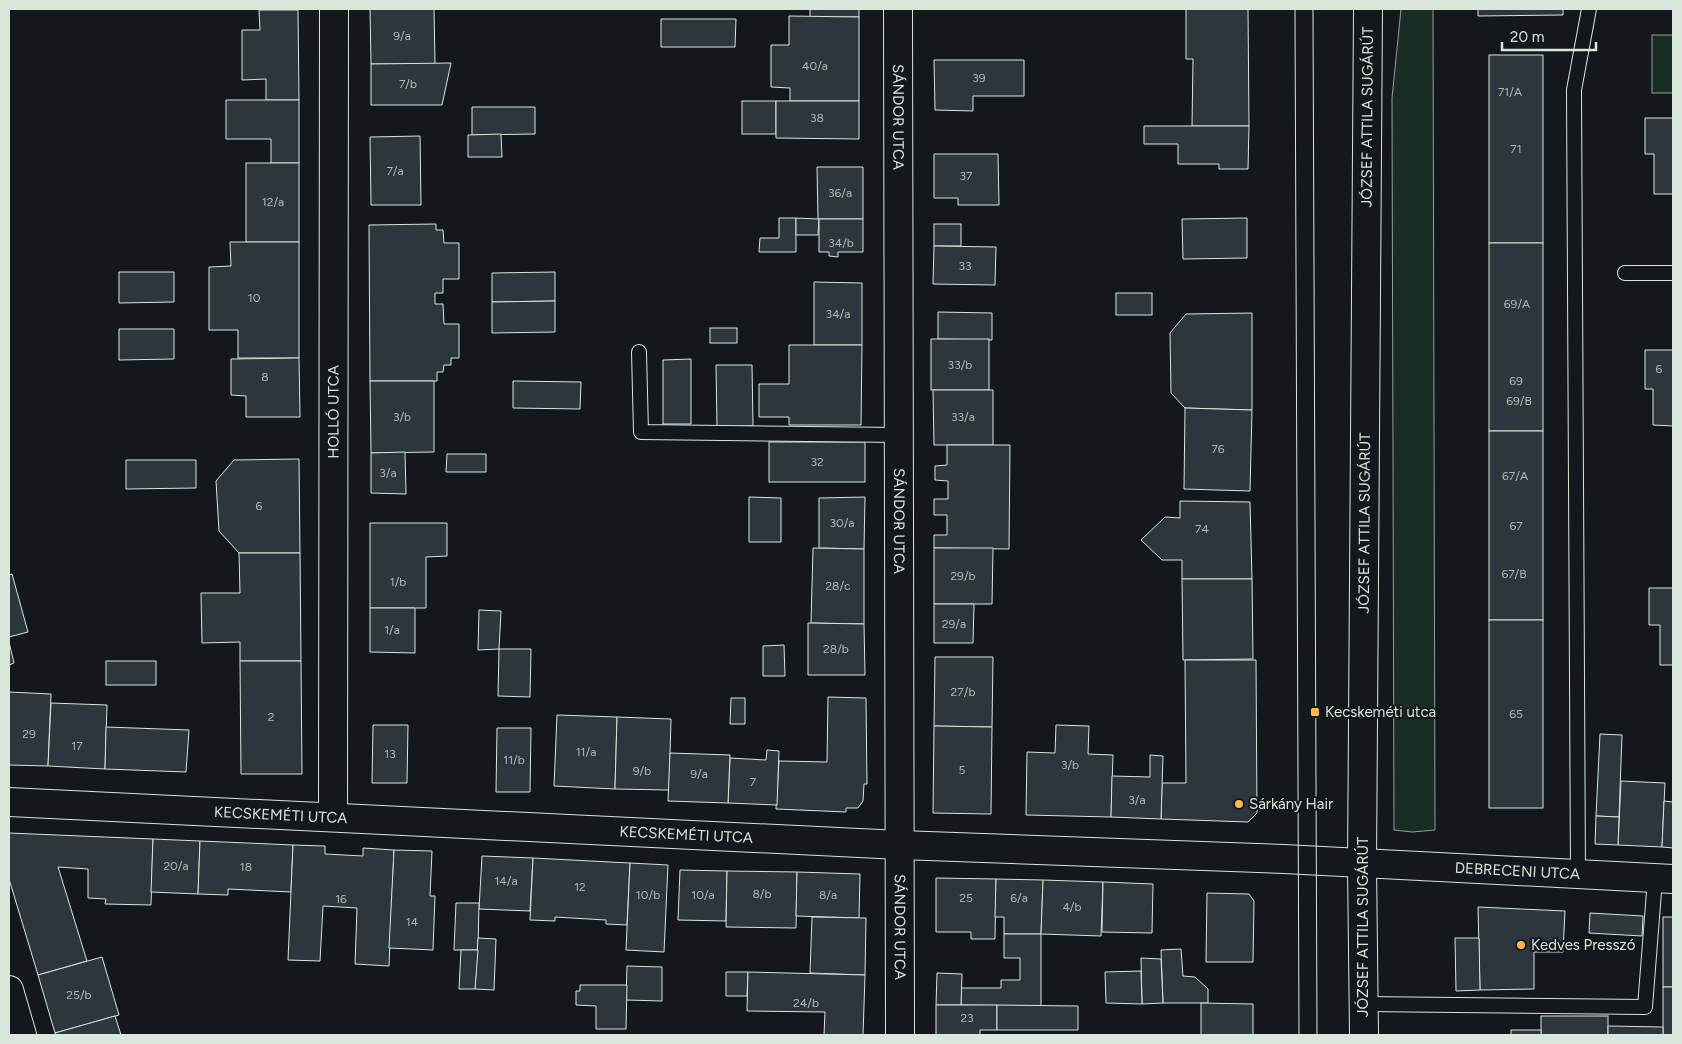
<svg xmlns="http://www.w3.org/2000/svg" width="1682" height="1044" font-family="Figtree,sans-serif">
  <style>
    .green { fill: #1a2d24; stroke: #939e99 }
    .building { fill: #2c363c; stroke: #d8e6dc }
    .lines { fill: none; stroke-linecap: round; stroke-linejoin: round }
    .service-casing { stroke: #d8e6dc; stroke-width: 16 }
    .minor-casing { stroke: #d8e6dc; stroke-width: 30 }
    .primary-casing { stroke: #d8e6dc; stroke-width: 30 }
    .service { stroke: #14181c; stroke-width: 14 }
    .minor { stroke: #14181c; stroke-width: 28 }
    .primary { stroke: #14181c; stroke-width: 28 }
    .tram { stroke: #d8e6dc; stroke-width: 1 }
    .poi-dot { fill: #ffb74d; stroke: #14181c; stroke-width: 2 }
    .labels { text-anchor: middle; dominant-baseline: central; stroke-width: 4; stroke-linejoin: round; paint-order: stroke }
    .number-label { font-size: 12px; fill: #adbab4 }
    .street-label { font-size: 15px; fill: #d8e6dc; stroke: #14181c }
    .poi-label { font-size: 15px; fill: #d8e6dc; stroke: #14181c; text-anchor: start }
  </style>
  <rect width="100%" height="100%" fill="#14181c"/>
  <g class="green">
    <polygon points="1401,9 1433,9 1435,830 1412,832 1394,830 1392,98"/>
    <rect x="1652" y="35" width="21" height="58"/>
  </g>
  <g class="building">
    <polygon points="370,9 434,9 435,64 371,64"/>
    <rect x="810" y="9" width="49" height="8"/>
    <polygon points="1186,9 1248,9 1249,126 1192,126 1193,59 1186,59"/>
    <polygon points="1478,9 1563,9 1563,15 1478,16"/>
    <polygon points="259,10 298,10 299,100 266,100 266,79 242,80 242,30 260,30"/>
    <polygon points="789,16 859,17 859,101 790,101 790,88 771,87 771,45 789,45"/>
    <polygon points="661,19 736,19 735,47 661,47"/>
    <rect x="1489" y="55" width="54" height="188"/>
    <polygon points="934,60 1024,60 1024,96 973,96 973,111 935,110"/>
    <polygon points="451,63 442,105 371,105 371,64"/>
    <polygon points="226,100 299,100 299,163 271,163 271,139 226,139"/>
    <rect x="742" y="101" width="34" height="33"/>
    <polygon points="776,101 859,101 859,139 776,138"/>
    <polygon points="472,107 535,107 535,134 472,135"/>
    <polygon points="1645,118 1673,118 1673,194 1654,194 1654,154 1645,154"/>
    <polygon points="1144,126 1249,126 1248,169 1219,169 1219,164 1178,164 1178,144 1144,144"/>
    <polygon points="501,134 502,157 468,157 468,135"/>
    <polygon points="420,136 421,205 371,205 370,137"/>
    <polygon points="934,154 998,154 999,205 958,205 958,198 934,198"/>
    <rect x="246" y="163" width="53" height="79"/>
    <polygon points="817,167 863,167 863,219 818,219"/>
    <polygon points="779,218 796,218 796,252 759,252 760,238 779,238"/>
    <polygon points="796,218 819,219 818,235 796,235"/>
    <polygon points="1247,218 1247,258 1183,259 1182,219"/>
    <polygon points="819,219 863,219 863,252 838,252 838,257 829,256 829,252 819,252"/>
    <polygon points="436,224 436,230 443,230 444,243 459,243 459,279 443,279 443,293 435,293 435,304 443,304 444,324 459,324 459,358 451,358 451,365 444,365 443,372 437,372 437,381 370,381 369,225"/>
    <rect x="934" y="224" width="27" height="22"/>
    <polygon points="230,242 299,242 299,358 238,358 238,330 209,330 209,267 231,266"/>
    <rect x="1489" y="243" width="54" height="188"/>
    <polygon points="934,246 996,247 995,285 933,284"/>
    <polygon points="119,272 174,272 174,302 119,303"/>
    <polygon points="555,272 555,301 492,302 492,273"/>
    <polygon points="814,282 862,283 862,345 814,345"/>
    <rect x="1116" y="293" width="36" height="22"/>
    <polygon points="555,301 555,332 492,333 492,302"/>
    <polygon points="938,312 992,313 992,340 938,339"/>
    <polygon points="1252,313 1252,410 1185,408 1171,393 1170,333 1186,314"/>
    <rect x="710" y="328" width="27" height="15"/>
    <polygon points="119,329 174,329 174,359 119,360"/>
    <rect x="931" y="339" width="58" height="51"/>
    <polygon points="789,345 862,345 861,425 789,425 789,417 759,417 759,384 789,384"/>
    <polygon points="1645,350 1673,350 1673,426 1653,425 1653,389 1645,389"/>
    <polygon points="299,358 300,417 246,417 246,396 231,395 231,359"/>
    <polygon points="691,359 691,424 663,424 663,360"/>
    <polygon points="716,365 752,365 753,426 717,427"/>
    <polygon points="370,381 434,381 434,452 371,453"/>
    <polygon points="513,381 581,382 580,409 513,408"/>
    <polygon points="933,390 993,390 993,445 934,445"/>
    <polygon points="1185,408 1252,410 1250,491 1184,489"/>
    <rect x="1489" y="431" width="54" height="189"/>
    <rect x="769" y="442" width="96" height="40"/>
    <polygon points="947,445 1010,445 1009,549 934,548 934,535 947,535 947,515 934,515 934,499 948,499 948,481 935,480 935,466 947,465"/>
    <polygon points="405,452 406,494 371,493 371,453"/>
    <polygon points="447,454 486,454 486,472 446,472"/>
    <polygon points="299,459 300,553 239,553 219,531 216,481 234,460"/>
    <polygon points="126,460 196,460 196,488 126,489"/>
    <polygon points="749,497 781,498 781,542 749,542"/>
    <polygon points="865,497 864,549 819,548 819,498"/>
    <polygon points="1180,501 1250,502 1252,579 1182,579 1182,560 1162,560 1141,540 1165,517 1180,518"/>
    <polygon points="370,523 447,523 447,556 426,557 426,608 370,608"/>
    <polygon points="813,548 864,549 864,624 811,623"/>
    <polygon points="934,548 993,548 992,604 934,604"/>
    <polygon points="239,553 300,553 301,661 240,661 240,642 202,643 201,593 240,593"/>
    <polygon points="12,574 28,632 9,637 9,575"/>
    <polygon points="1182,579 1252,579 1253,659 1183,660"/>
    <polygon points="1649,588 1673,588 1673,665 1660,665 1660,625 1649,625"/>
    <polygon points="934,604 974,604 973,643 934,643"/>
    <polygon points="370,608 415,608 415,653 370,652"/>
    <polygon points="479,610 501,611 499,649 478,650"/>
    <rect x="1489" y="620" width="54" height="188"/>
    <polygon points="808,623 864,624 865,675 808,675"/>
    <polygon points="9,642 14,663 9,665"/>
    <polygon points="784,645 785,676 763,676 763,646"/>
    <polygon points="499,649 531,649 530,697 498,696"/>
    <polygon points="935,657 993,657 992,727 934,726"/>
    <polygon points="1185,660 1256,660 1257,813 1248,822 1161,819 1162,783 1186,783"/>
    <rect x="106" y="661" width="50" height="24"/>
    <polygon points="240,661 301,661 302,774 241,774"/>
    <polygon points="9,692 51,694 48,766 9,765"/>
    <polygon points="828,697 866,698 867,784 864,784 863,801 858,808 846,808 846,812 776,809 779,761 827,762"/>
    <polygon points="731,698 745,698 745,724 730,724"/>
    <polygon points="51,703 107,705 105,769 48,766"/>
    <polygon points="557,715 617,717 615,789 554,786"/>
    <polygon points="617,717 671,719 669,790 615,789"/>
    <polygon points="373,725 408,725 407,783 372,783"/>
    <polygon points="1056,725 1089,726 1088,754 1113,755 1111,817 1026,815 1027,752 1055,753"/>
    <polygon points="934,726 992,727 991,814 933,813"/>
    <polygon points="106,727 189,730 186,772 105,769"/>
    <polygon points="497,728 531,728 530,792 496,792"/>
    <polygon points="1600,734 1622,735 1619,817 1596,816"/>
    <polygon points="767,750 779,751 777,805 728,803 730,758 766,760"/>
    <polygon points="670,753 730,755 728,803 668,801"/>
    <polygon points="1150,755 1163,756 1161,819 1111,817 1112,776 1150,777"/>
    <polygon points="1621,781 1665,783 1662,847 1618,845"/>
    <polygon points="1664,801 1673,802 1673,848 1662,847"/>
    <polygon points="1596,816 1619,817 1618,845 1595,844"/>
    <polygon points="9,833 153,839 151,905 105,904 106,899 88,898 88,869 58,867 87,961 38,975 9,879"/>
    <polygon points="153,839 200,841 198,894 151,892"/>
    <polygon points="200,841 293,845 291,892 228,889 228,895 198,894"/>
    <polygon points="293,845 325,846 325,854 363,856 363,848 394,850 389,966 355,964 357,908 323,906 320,961 288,960"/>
    <polygon points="394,850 432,851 430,896 435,896 433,950 389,948"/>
    <polygon points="482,856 533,858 530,911 479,909"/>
    <polygon points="533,858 630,863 627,925 606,924 606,920 555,917 555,921 530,920"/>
    <polygon points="630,863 668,865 664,952 626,950"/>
    <polygon points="680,870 727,871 726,921 678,920"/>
    <polygon points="727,871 797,872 796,928 726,927"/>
    <polygon points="797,872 860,874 859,918 796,916"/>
    <polygon points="936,878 996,879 995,939 971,939 971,932 936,932"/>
    <polygon points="996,879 1043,880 1041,934 1004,934 1004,917 995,917"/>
    <polygon points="1043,880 1103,882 1101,936 1041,934"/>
    <polygon points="1103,882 1153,884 1152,933 1102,932"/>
    <polygon points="1207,893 1249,894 1254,901 1253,962 1206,962"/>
    <polygon points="456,903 479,903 478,950 454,950"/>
    <polygon points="1478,907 1565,911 1563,952 1534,952 1534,989 1480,990"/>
    <polygon points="1590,913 1643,916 1642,936 1589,933"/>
    <polygon points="812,917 866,918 865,975 810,973"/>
    <rect x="1663" y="917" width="10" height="70"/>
    <polygon points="1004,934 1041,934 1041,1006 961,1005 961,988 1001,988 1001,980 1020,980 1020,958 1004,958"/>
    <polygon points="478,938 496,939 494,990 475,989"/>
    <polygon points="1455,938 1479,938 1480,990 1456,991"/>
    <polygon points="1181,949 1183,976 1195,977 1208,989 1208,1003 1163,1003 1161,950"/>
    <polygon points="461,950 478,950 475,989 459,989"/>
    <polygon points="102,957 119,1015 55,1033 38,975"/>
    <polygon points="1141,958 1161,959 1163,1003 1142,1004"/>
    <polygon points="627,966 662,967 662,1001 626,1000"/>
    <polygon points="1141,971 1142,1004 1106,1003 1105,972"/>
    <polygon points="726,972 748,972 747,996 726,996"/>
    <polygon points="748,972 865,975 863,1035 824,1035 825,1012 747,1011"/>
    <polygon points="937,973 962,974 961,1005 936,1005"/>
    <polygon points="580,985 627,985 626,1029 596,1029 596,1006 576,1005 576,991 580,991"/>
    <rect x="1663" y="987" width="10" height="48"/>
    <polygon points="1201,1003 1253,1004 1253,1035 1201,1035"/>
    <polygon points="936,1005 997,1005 997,1030 980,1030 980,1035 936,1035"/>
    <polygon points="997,1005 1078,1006 1078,1030 997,1030"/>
    <polygon points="115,1016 121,1035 56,1035 55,1033"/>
    <rect x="1541" y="1016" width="67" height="19"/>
    <polygon points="1608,1026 1663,1027 1663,1035 1608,1035"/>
    <rect x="1511" y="1030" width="30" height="5"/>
  </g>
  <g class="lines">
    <g class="service-casing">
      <g id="service">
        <polyline points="1625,273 1673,273"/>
        <polyline points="639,352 641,432 899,435"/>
        <polyline points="1578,875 1574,90 1589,9"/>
        <polyline points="1364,1004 1645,1007 1655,879"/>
      </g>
    </g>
    <g class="minor-casing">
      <g id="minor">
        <path id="s1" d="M898,9L900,1035"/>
        <path id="s2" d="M9,802L900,845L1284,859L1673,879"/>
        <path id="s3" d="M333,816L334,9"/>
        <polyline points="9,990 22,1035"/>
      </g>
    </g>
    <g class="primary-casing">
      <g id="primary">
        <path id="s4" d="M1364,1035L1362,864L1368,9"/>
      </g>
    </g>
    <use href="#service" class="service"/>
    <use href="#minor" class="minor"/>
    <use href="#primary" class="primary"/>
    <g class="tram">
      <polyline points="1295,9 1299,1035"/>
      <polyline points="1313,9 1317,1035"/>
    </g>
  </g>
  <g class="poi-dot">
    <rect x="1310" y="707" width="10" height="10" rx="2.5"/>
    <circle cx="1239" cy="804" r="5"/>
    <circle cx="1521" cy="945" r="5"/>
  </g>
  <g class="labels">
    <g class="number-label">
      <text x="402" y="36">9/a</text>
      <text x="815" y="66">40/a</text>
      <text x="979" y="78">39</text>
      <text x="408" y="84">7/b</text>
      <text x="1510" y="92">71/A</text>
      <text x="817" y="118">38</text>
      <text x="1516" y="149">71</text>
      <text x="395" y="171">7/a</text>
      <text x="966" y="176">37</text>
      <text x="840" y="193">36/a</text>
      <text x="273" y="202">12/a</text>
      <text x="841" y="243">34/b</text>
      <text x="965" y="266">33</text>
      <text x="254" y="298">10</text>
      <text x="1517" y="304">69/A</text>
      <text x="838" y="314">34/a</text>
      <text x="960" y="365">33/b</text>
      <text x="1659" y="369">6</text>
      <text x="265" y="377">8</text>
      <text x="1516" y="381">69</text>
      <text x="1519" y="401">69/B</text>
      <text x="402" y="417">3/b</text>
      <text x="963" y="417">33/a</text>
      <text x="1218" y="449">76</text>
      <text x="817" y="462">32</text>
      <text x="388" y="473">3/a</text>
      <text x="1515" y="476">67/A</text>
      <text x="259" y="506">6</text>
      <text x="842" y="523">30/a</text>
      <text x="1516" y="526">67</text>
      <text x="1202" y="529">74</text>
      <text x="1514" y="574">67/B</text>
      <text x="963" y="576">29/b</text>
      <text x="398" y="582">1/b</text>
      <text x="838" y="586">28/c</text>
      <text x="954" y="624">29/a</text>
      <text x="392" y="630">1/a</text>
      <text x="836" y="649">28/b</text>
      <text x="963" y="692">27/b</text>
      <text x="1516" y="714">65</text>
      <text x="271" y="717">2</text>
      <text x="29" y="734">29</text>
      <text x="77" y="746">17</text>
      <text x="586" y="752">11/a</text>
      <text x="390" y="754">13</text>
      <text x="514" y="760">11/b</text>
      <text x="1070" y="765">3/b</text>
      <text x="962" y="770">5</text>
      <text x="642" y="771">9/b</text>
      <text x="699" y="774">9/a</text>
      <text x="753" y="782">7</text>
      <text x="1137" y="800">3/a</text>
      <text x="176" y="866">20/a</text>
      <text x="246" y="867">18</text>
      <text x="506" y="881">14/a</text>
      <text x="580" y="887">12</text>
      <text x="762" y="894">8/b</text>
      <text x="648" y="895">10/b</text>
      <text x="703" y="895">10/a</text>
      <text x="828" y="895">8/a</text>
      <text x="966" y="898">25</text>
      <text x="1019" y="898">6/a</text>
      <text x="341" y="899">16</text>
      <text x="1072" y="907">4/b</text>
      <text x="412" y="922">14</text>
      <text x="79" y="995">25/b</text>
      <text x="806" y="1003">24/b</text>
      <text x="967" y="1018">23</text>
    </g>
    <g class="street-label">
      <text stroke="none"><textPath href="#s1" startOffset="108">SÁNDOR UTCA</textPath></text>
      <text stroke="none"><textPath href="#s4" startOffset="918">JÓZSEF ATTILA SUGÁRÚT</textPath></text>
      <text stroke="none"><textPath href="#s3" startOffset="404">HOLLÓ UTCA</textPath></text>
      <text stroke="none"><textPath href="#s1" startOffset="512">SÁNDOR UTCA</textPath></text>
      <text stroke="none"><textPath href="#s4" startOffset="512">JÓZSEF ATTILA SUGÁRÚT</textPath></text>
      <text stroke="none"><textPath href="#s2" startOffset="272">KECSKEMÉTI UTCA</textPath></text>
      <text stroke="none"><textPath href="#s2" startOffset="678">KECSKEMÉTI UTCA</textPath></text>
      <text stroke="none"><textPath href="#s2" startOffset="1510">DEBRECENI UTCA</textPath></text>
      <text stroke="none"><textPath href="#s1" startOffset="918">SÁNDOR UTCA</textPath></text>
      <text transform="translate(1363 927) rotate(-90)">JÓZSEF ATTILA SUGÁRÚT</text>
    </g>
    <g class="poi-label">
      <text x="1325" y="712">Kecskeméti utca</text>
      <text x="1249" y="804">Sárkány Hair</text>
      <text x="1531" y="945">Kedves Presszó</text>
    </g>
  </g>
  <rect width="1682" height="1044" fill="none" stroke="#d8e6dc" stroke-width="20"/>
  <path d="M1502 42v8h94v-8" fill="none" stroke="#d8e6dc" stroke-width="2.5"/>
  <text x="1510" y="42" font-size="15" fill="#d8e6dc" stroke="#14181c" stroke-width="4" paint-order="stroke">20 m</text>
</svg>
